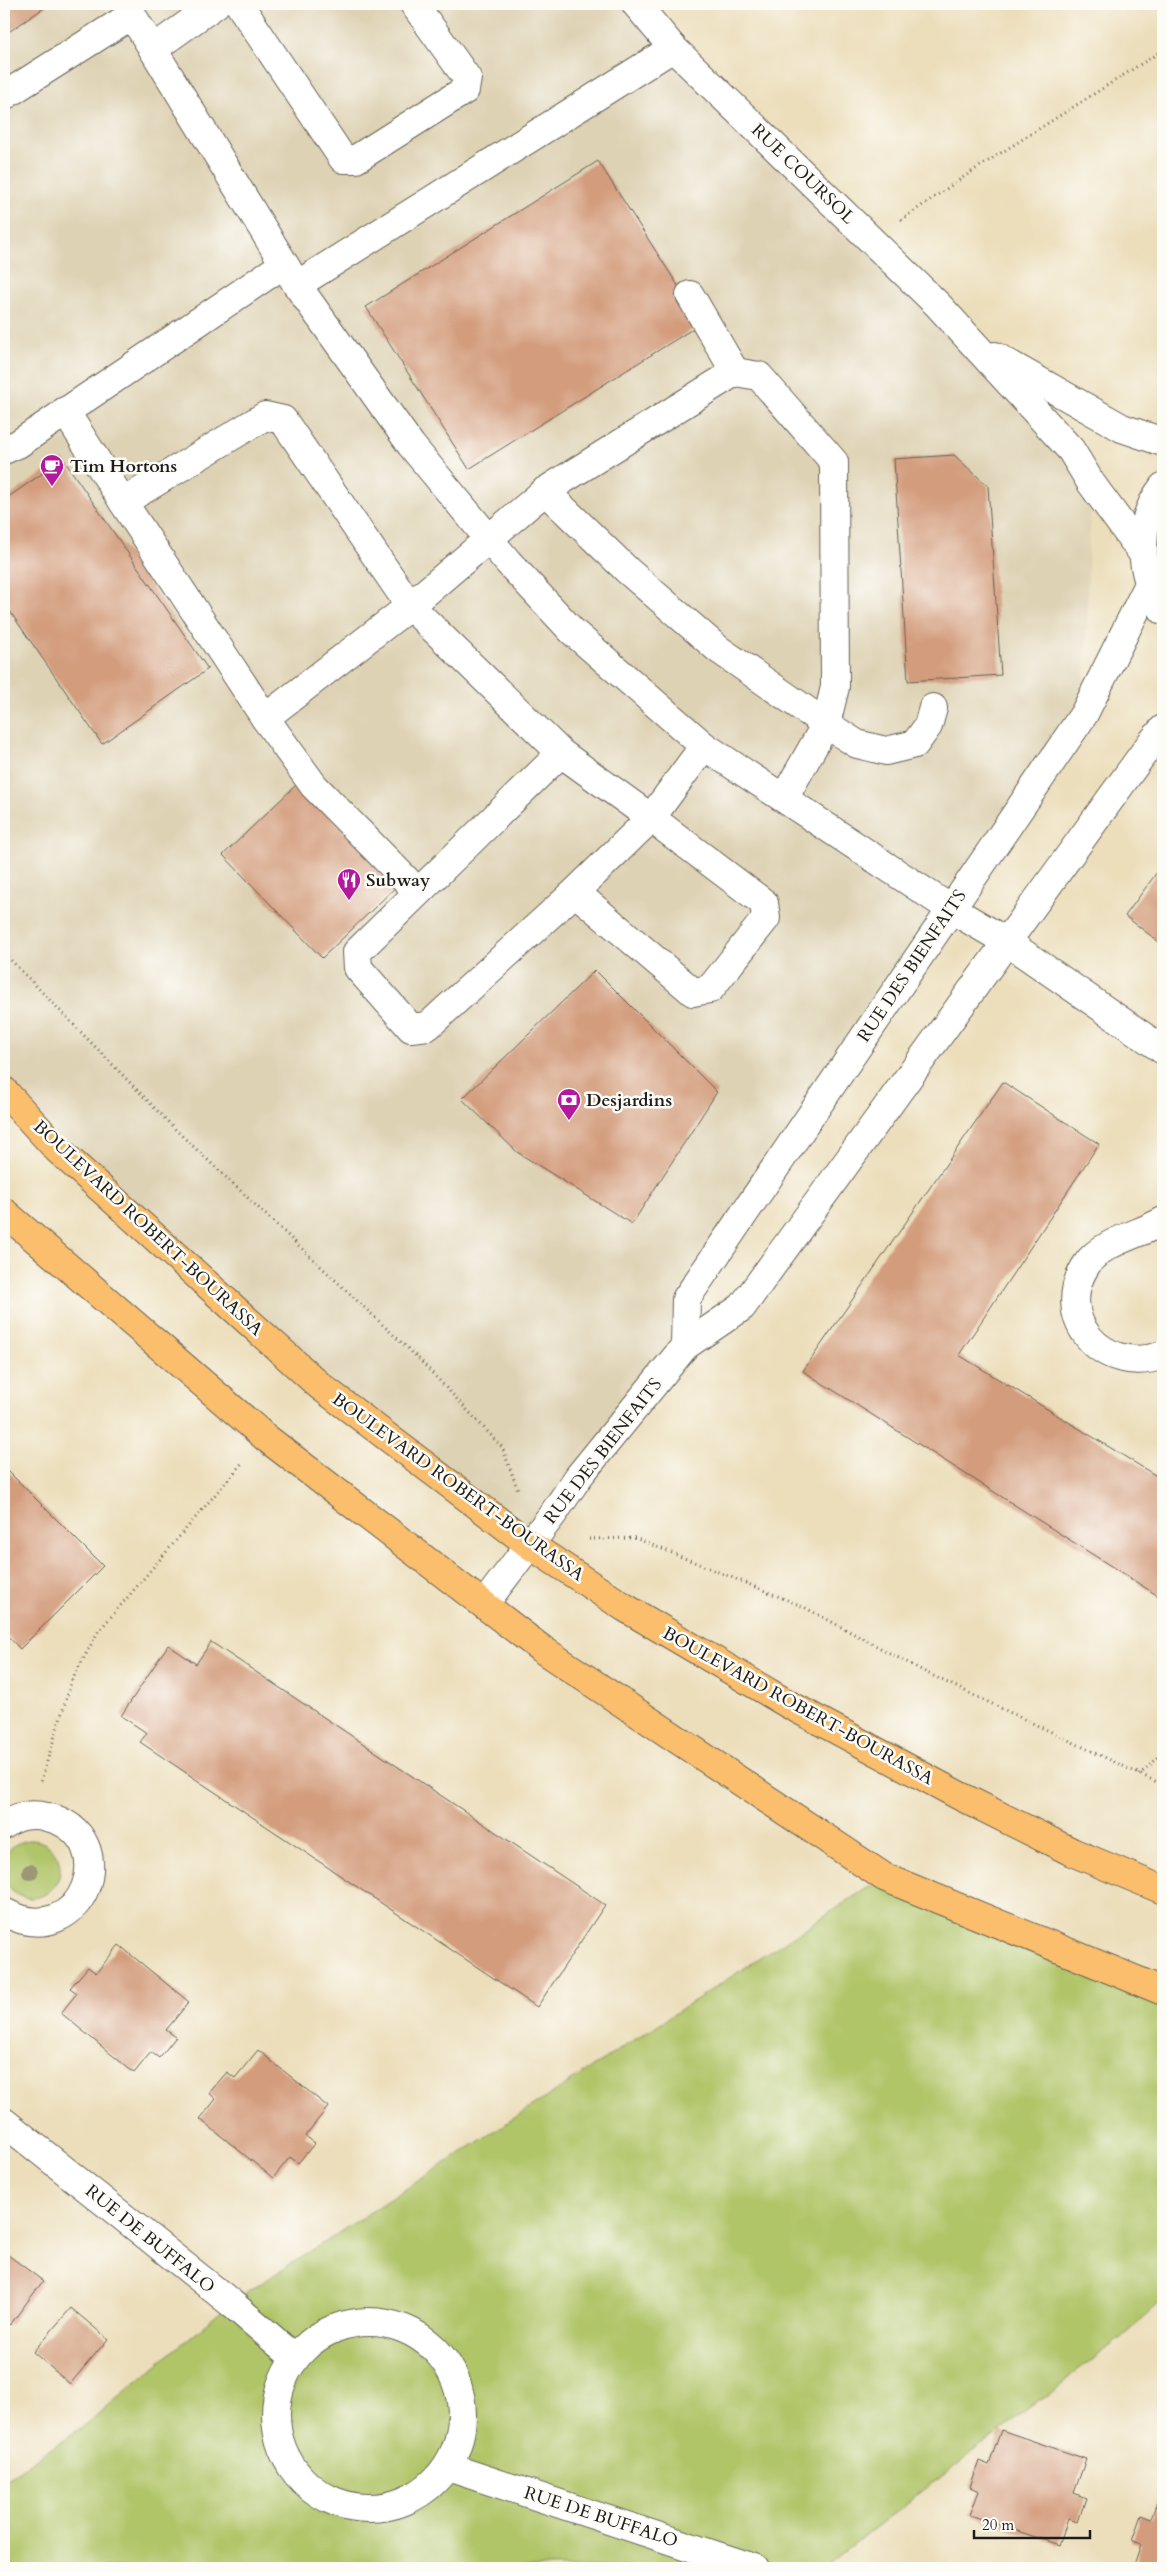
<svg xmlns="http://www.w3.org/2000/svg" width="1167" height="2572" font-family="Cardo,serif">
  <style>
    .built { fill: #ded2b4 }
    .green { fill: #b0c468; stroke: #667042 }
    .building { fill: #d39c7d }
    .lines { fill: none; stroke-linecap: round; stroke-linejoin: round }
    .minor-casing { stroke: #656054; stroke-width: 30 }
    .highway-casing { stroke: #656054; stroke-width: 30 }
    .path { stroke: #656054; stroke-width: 3; stroke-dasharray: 1 4; stroke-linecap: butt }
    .minor { stroke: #fff; stroke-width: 28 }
    .highway { stroke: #fabe6d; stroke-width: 28 }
    .tree { fill: #9a9874 }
    .labels { text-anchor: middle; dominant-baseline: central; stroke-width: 5; stroke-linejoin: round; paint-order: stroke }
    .street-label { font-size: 18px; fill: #1c1c1c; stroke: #fdfcf7 }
    .poi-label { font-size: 18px; font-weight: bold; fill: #1c1c1c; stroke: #fdfcf7; text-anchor: start }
  </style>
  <rect width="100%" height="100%" fill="#fdfcf7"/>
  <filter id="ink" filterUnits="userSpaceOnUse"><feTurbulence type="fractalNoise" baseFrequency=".02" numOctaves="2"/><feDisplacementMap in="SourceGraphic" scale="10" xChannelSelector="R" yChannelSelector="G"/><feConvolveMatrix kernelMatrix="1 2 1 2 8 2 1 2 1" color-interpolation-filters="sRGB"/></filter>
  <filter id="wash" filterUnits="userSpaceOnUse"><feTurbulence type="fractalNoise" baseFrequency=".0096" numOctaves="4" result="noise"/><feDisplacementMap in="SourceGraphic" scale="20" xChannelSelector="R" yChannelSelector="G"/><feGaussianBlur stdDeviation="1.12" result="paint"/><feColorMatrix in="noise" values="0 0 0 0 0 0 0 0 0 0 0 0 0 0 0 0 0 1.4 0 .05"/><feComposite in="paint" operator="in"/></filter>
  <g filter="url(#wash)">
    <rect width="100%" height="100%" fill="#ecdebb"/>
    <polygon class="built" points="4,4 636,4 1091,483 1084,714 686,1299 685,1346 530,1545 320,1386 4,1091"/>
    <g class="green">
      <circle cx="31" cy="1869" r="29"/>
      <polygon points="884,1877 1163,1991 1163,2300 1122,2337 823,2568 4,2568 4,2481 85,2425 231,2303"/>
    </g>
    <g id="blocks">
      <g class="building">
        <polygon points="4,4 46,4 47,6 4,35"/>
        <polygon points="598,161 702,323 469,469 366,307"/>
        <polygon points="954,455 988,486 1001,675 908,681 894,459"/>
        <polygon points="63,459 208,669 102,744 4,603 4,500"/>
        <polygon points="298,783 398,885 322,958 223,855"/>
        <polygon points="1163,864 1163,945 1125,916"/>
        <polygon points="595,970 717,1092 632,1224 517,1152 462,1099"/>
        <polygon points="1003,1082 1099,1144 959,1355 1163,1480 1163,1599 803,1371"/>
        <polygon points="4,1467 103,1566 20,1649 4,1632"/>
        <polygon points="211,1642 605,1905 537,2007 140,1742 147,1733 121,1716 168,1645 196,1664"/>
        <polygon points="119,1945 189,2002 166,2030 176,2037 159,2058 151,2052 134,2073 61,2013 77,1993 70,1988 88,1967 96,1973"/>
        <polygon points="258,2050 328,2107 305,2136 315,2143 298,2163 290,2157 273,2178 200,2119 216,2099 209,2093 227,2072 235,2078"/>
        <polygon points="4,2252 43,2281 10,2325 4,2320"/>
        <polygon points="71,2308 108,2339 70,2384 33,2352"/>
        <polygon points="1001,2430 1086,2459 1074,2493 1086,2498 1078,2522 1068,2519 1059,2545 970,2515 979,2491 970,2487 979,2461 989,2465"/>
        <polygon points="1163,2484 1163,2568 1133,2568 1141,2544 1132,2541 1141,2515 1151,2519"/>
      </g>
    </g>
  </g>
  <g filter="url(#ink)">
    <use href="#blocks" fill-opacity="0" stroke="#656054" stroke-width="1"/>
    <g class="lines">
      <g class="minor-casing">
        <g id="minor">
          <polyline points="131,4 132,15 297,285 411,445 508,562 572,631 704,746 951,909 1007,942 1163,1050"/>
          <polyline points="239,4 343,159 356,159 465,90 467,78 414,4"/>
          <polyline points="636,4 673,48 938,305 1071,450 1091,483 1143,554"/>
          <polyline points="153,49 216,4"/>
          <polyline points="4,96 132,15"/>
          <polyline points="297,285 673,48"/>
          <polyline points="690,295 735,372"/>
          <polyline points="995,356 1122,428 1163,442"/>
          <polyline points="65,411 123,502 265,416 283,420 410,606 561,753"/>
          <polyline points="4,450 18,444 284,264"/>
          <path d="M1163,487C1135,523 1138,573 1163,610"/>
          <polyline points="545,491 628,571 718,649 826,724 857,744 886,751 915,744 928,726 933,708"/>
          <polyline points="123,502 265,718 410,606 545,491 735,372 759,376 834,462 835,687 826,724 784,798"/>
          <polyline points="265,718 314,786 418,892"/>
          <polyline points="575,892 651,818 561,753 357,952 358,968 411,1028 428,1026 575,892 693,992 710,989 766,918 764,903 651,818 704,746"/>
          <path d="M1163,1221C1141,1234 1101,1242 1087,1264C1051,1317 1103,1377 1163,1355"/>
          <polyline points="685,1346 686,1299 1084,714 1149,584"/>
          <polyline points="485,1603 553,1514 579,1476 685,1346 742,1307 1151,743 1163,729"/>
          <path d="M4,1825C16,1816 32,1813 47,1817C126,1835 84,1956 4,1912"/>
          <polyline points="4,2122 231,2303 295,2358"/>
          <circle cx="369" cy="2415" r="93"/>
          <polyline points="448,2467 754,2568"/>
        </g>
      </g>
      <g class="highway-casing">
        <g id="highway">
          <polyline points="4,1091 57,1149 320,1386 530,1545 624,1607 788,1704 958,1795 1072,1852 1163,1890"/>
          <polyline points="4,1212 265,1437 543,1650 884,1877 1163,1991"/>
        </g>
      </g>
      <g class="path">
        <polyline points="901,220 971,172 1163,50"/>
        <polyline points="4,953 178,1132 419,1359 502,1447 518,1490"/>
        <polyline points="589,1539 635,1538 802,1606 927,1673 1163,1785"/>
        <polyline points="1139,1775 1163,1753"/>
        <polyline points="41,1781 72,1680 98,1632 243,1462"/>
      </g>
      <use href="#minor" class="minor"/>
      <use href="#highway" class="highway"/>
    </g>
    <circle class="tree" cx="30" cy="1872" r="8"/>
  </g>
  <defs>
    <g id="cafe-pin" transform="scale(1.25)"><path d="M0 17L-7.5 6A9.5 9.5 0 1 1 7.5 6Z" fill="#b5179e" stroke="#fdfcf7"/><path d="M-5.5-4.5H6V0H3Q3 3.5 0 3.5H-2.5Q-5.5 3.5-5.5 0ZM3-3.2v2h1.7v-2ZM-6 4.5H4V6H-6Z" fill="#fff"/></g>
    <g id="restaurant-pin" transform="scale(1.25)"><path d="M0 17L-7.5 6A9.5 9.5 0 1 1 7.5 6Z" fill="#b5179e" stroke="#fdfcf7"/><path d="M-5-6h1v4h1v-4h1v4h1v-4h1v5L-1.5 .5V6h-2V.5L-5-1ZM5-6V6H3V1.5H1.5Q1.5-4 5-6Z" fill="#fff"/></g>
    <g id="bank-pin" transform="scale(1.25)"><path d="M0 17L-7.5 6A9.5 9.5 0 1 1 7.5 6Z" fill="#b5179e" stroke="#fdfcf7"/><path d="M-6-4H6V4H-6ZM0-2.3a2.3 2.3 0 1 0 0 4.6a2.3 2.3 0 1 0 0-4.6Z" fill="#fff"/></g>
  </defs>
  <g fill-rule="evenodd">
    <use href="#cafe-pin" x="52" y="466"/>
    <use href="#restaurant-pin" x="349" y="880"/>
    <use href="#bank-pin" x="569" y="1100"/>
  </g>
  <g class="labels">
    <g class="street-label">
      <text transform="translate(803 174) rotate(44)">RUE COURSOL</text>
      <text transform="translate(912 966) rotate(-56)">RUE DES BIENFAITS</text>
      <text transform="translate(148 1228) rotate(43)">BOULEVARD ROBERT-BOURASSA</text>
      <text transform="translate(603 1451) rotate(-52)">RUE DES BIENFAITS</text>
      <text transform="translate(458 1487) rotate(36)">BOULEVARD ROBERT-BOURASSA</text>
      <text transform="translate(798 1706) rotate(29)">BOULEVARD ROBERT-BOURASSA</text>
      <text transform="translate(150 2239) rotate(39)">RUE DE BUFFALO</text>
      <text transform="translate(601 2517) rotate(18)">RUE DE BUFFALO</text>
    </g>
    <g class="poi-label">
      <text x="70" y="466">Tim Hortons</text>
      <text x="366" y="880">Subway</text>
      <text x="586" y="1100">Desjardins</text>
    </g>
  </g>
  <rect width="1167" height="2572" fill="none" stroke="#fdfcf7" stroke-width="20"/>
  <path d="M974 2530v8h116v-8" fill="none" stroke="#1c1c1c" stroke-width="2.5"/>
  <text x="982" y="2530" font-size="15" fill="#1c1c1c" stroke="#fdfcf7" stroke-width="4" paint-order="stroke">20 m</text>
</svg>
